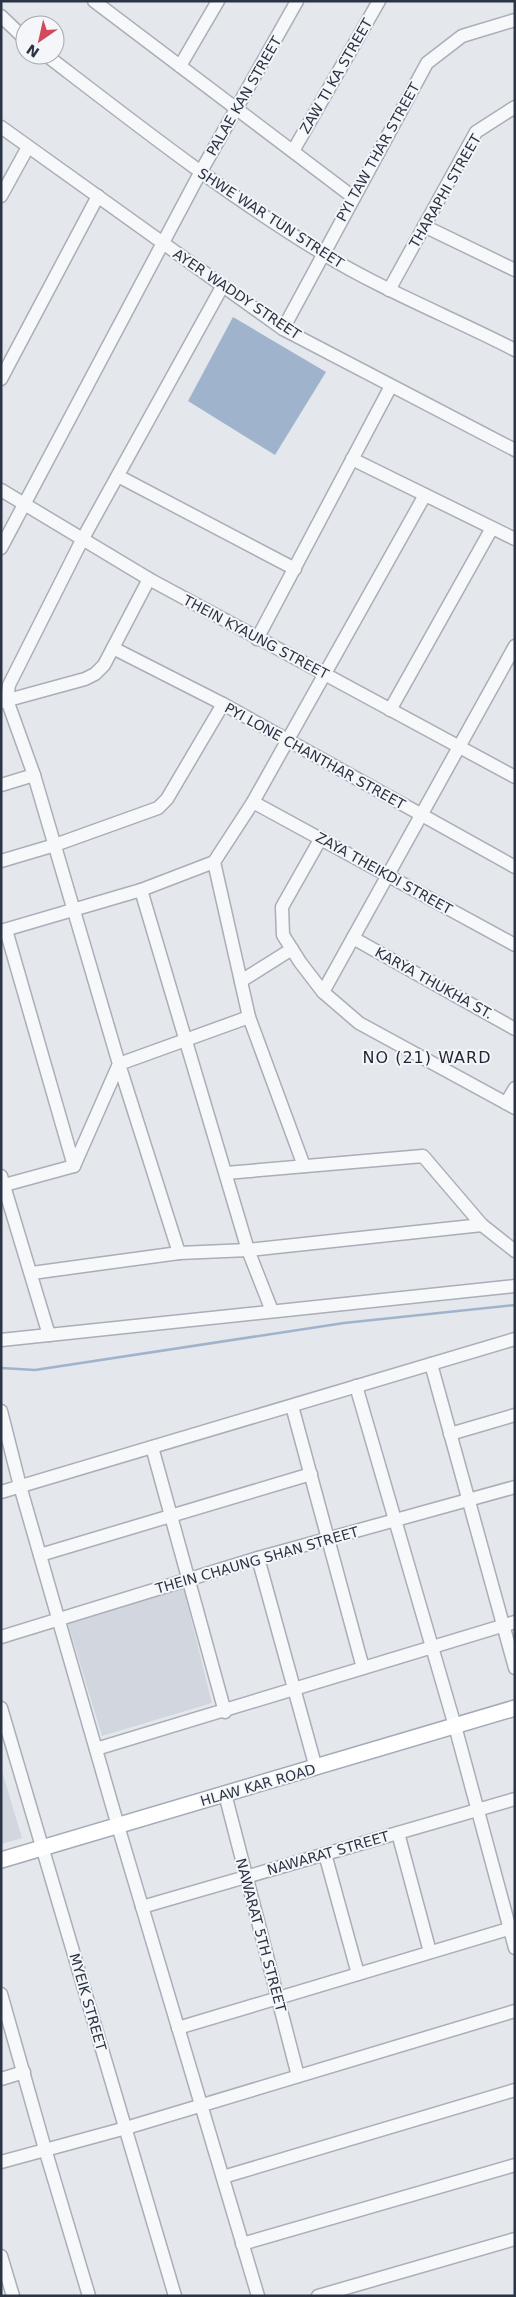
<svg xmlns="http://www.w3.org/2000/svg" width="516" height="2297" font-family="'DejaVu Sans',sans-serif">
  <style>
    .built { fill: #d2d6de }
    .water { fill: #9fb4cc }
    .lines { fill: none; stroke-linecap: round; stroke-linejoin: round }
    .stream { stroke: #9fb4cc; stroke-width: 2.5 }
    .minor-casing { stroke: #a9aeb7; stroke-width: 15 }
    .major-casing { stroke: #a3abb8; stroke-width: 18 }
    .minor { stroke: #f7f8fa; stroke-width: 12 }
    .major { stroke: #fff; stroke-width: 15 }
    .labels { text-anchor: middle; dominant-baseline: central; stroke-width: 4; stroke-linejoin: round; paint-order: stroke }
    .street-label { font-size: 14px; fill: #2b3445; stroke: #f4f6f9 }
    .quarter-label { font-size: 16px; letter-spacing: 1px; fill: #1d2536; stroke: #f4f6f9 }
  </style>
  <rect width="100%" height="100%" fill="#e4e7ec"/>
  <g class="built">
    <polygon points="183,1587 212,1703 102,1736 68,1624"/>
    <polygon points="1,1768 22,1838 1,1844"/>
  </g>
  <polygon class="water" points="233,317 326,372 275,455 188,401"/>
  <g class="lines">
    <polyline class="stream" points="1,1368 35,1370 344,1323 515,1305"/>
    <g class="minor-casing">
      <g id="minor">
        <polyline points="94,1 353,197"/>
        <polyline points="1,16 25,39"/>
        <path d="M46,55C136,124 225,194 322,253C384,291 451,317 515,350"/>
        <polyline points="180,66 218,1"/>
        <polyline points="1,127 283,329 515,450"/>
        <polyline points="293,151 379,1"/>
        <polyline points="1,196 28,147"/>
        <polyline points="424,226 515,270"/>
        <polyline points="389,290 476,132 515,107"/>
        <polyline points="283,329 427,63 462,36 515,20"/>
        <polyline points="1,379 98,196"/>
        <polyline points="352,459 515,539"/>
        <polyline points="118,476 295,569"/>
        <polyline points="1,490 149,579 515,777"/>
        <polyline points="1,548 200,173 297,1"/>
        <polyline points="257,639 391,386"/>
        <polyline points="113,648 223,704 515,867"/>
        <polyline points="1,702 85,679 95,674 104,665 149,579"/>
        <polyline points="390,710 492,528"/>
        <polyline points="1,785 34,775"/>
        <polyline points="253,802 515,945"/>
        <polyline points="321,838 282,907 283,935 300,962 323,992 359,1023 515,1108"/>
        <polyline points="1,861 55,845 158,808 167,799 223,704"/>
        <polyline points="214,862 249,1017 304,1166"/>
        <polyline points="141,890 248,1250 272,1311"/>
        <polyline points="6,930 74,1166"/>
        <polyline points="1,931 141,890 214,862 253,802 425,495"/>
        <polyline points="353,938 515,1029"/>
        <polyline points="241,981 292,949"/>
        <polyline points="323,992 515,646"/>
        <polyline points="506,1103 515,1088"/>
        <polyline points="226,1173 423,1156 482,1225 515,1251"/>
        <polyline points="1,1176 49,1335"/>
        <polyline points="1,1186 74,1166 119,1064 34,775 7,700 9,685 82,540 222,287"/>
        <polyline points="179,1253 119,1064 249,1017"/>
        <polyline points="32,1273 179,1253 248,1250 482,1225"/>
        <polyline points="1,1340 515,1286"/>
        <polyline points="431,1364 515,1668"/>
        <polyline points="356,1386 455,1726 515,1948"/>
        <polyline points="292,1406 363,1668"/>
        <polyline points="1,1411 20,1486 118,1826 258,2296"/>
        <polyline points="450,1434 515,1415"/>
        <polyline points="152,1447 225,1712"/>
        <polyline points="1,1492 515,1339"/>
        <polyline points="40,1555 311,1474"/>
        <polyline points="258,1558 316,1768"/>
        <polyline points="1,1637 258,1558 515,1487"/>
        <polyline points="1,1708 175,2296"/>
        <polyline points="96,1749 515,1622"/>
        <polyline points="225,1794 298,2076"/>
        <polyline points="398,1833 430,1952"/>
        <polyline points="325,1854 358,1974"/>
        <polyline points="142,1907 515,1799"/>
        <polyline points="1,1994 45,2149 89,2296"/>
        <polyline points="178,2028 515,1927"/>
        <polyline points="1,2079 24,2072"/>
        <polyline points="1,2162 126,2128 515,2011"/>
        <polyline points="223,2177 515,2090"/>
        <polyline points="242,2244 515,2165"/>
        <polyline points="1,2256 13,2296"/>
        <polyline points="318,2296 515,2239"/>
      </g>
    </g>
    <g class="major-casing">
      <polyline id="major" points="1,1860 515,1708"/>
    </g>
    <use href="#minor" class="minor"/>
    <use href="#major" class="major"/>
  </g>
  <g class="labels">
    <g class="street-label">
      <text transform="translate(336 76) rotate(-60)">ZAW TI KA STREET</text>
      <text transform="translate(244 96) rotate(-60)">PALAE KAN STREET</text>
      <text transform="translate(378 152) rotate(-61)">PYI TAW THAR STREET</text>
      <text transform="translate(445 191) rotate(-60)">THARAPHI STREET</text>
      <text transform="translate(271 218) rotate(33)">SHWE WAR TUN STREET</text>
      <text transform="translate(237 294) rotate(34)">AYER WADDY STREET</text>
      <text transform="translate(256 637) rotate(28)">THEIN KYAUNG STREET</text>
      <text transform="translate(315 756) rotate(29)">PYI LONE CHANTHAR STREET</text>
      <text transform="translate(384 873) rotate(29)">ZAYA THEIKDI STREET</text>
      <text transform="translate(434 983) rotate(29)">KARYA THUKHA ST.</text>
      <text transform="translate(257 1560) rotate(-16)">THEIN CHAUNG SHAN STREET</text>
      <text transform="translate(258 1785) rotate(-16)">HLAW KAR ROAD</text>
      <text transform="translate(328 1853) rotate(-16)">NAWARAT STREET</text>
      <text transform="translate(261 1935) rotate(75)">NAWARAT 5TH STREET</text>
      <text transform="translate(88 2002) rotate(74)">MYEIK STREET</text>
    </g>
    <g class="quarter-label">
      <text x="427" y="1057">NO (21) WARD</text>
    </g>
  </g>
  <rect width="516" height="2297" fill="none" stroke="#2b3445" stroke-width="5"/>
  <g transform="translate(40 40) rotate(214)"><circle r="24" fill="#f4f6f9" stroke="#a4a8b1"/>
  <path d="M0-4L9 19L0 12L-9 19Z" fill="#d1495b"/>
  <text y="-8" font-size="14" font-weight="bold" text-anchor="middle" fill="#2b3445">N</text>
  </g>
</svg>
